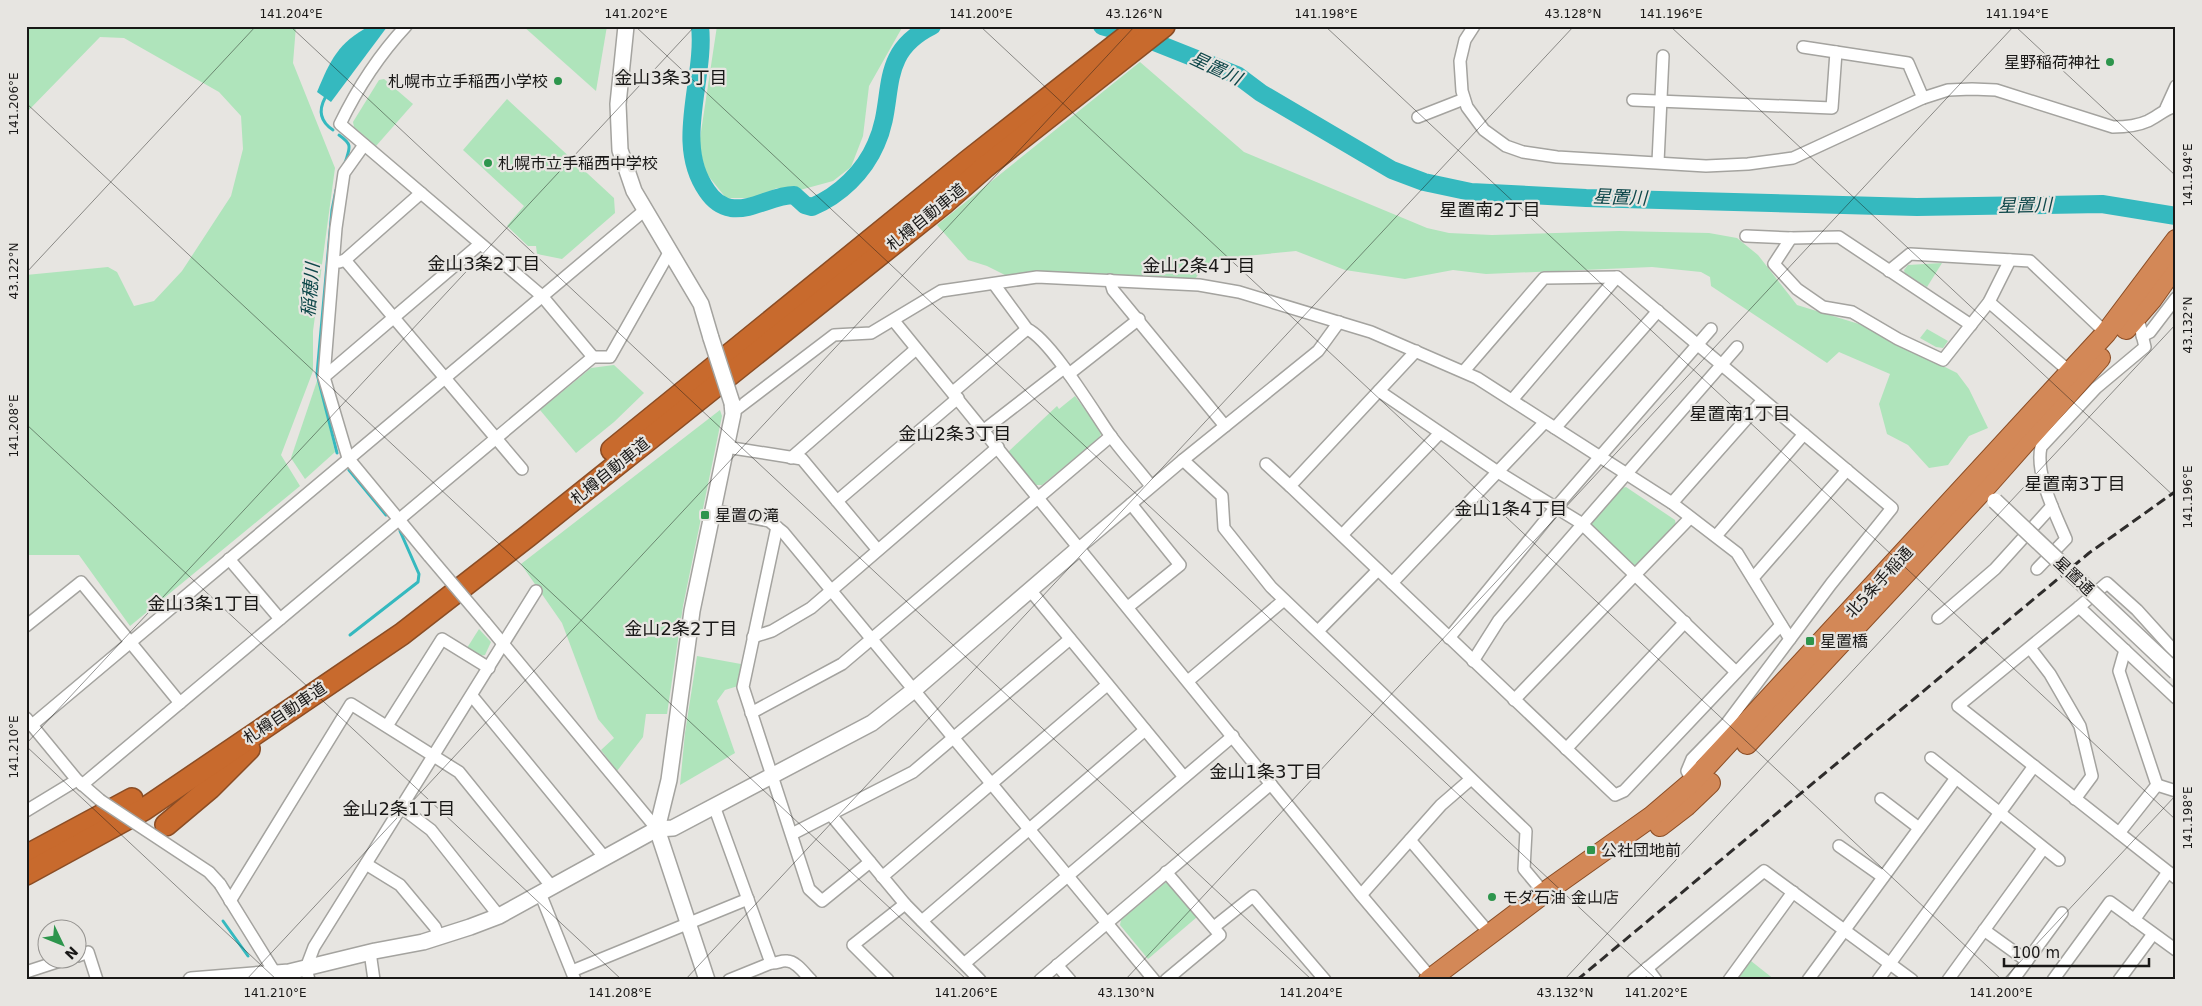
<svg xmlns="http://www.w3.org/2000/svg" width="2202" height="1006" font-family="'DejaVu Sans','Noto Sans JP',sans-serif">
  <style>
    .green { fill: #afe4bb }
    .water { fill: #35b9bf }
    .lines { fill: none; stroke-linecap: round; stroke-linejoin: round }
    .stream { stroke: #35b9bf; stroke-width: 3 }
    .river { stroke: #35b9bf; stroke-width: 18 }
    .minor-casing { stroke: #a4a39f; stroke-width: 14 }
    .tertiary-casing { stroke: #a4a39f; stroke-width: 18 }
    .trunk-casing { stroke: #8b4d25; stroke-width: 22 }
    .motorway-casing { stroke: #8b4d25; stroke-width: 24 }
    .minor { stroke: #fff; stroke-width: 11 }
    .tertiary { stroke: #fff; stroke-width: 15 }
    .trunk { stroke: #d38857; stroke-width: 20 }
    .motorway { stroke: #c86a2d; stroke-width: 21 }
    .rail { stroke: #2f2d2c; stroke-width: 3; stroke-dasharray: 10 5; stroke-linecap: butt }
    .minor-bridge-casing { stroke: #a4a39f; stroke-width: 14; stroke-linecap: butt }
    .tertiary-bridge-casing { stroke: #a4a39f; stroke-width: 18; stroke-linecap: butt }
    .minor-bridge { stroke: #fff; stroke-width: 11 }
    .tertiary-bridge { stroke: #fff; stroke-width: 15 }
    .ticks { fill: none; stroke: #191817; stroke-width: 1; stroke-opacity: 0.45 }
    .poi-dot { fill: #2d954c; stroke: #e7e5e1; stroke-width: 2 }
    .labels { text-anchor: middle; dominant-baseline: central; stroke-width: 4.5; stroke-linejoin: round; paint-order: stroke }
    .poi-label { font-size: 16px; fill: #191817; stroke: #e7e5e1; text-anchor: start }
    .street-label { font-size: 16px; fill: #191817; stroke: #e7e5e1 }
    .water-label { font-size: 18px; font-style: italic; fill: #0e474a; stroke: #e7e5e1 }
    .neighbourhood-label { font-size: 18px; fill: #191817; stroke: #e7e5e1 }
    .neatline { fill: none; stroke: #191817; stroke-width: 2 }
    .ticks-label { font-size: 12px; text-anchor: middle; fill: #191817 }
  </style>
  <rect width="100%" height="100%" fill="#e7e5e1"/>
  <g class="green">
    <polygon points="26,26 296,26 293,63 335,168 313,331 313,371 281,455 300,486 130,626 79,555 26,555 26,275 108,267 117,272 134,306 154,301 182,271 231,196 243,149 241,116 219,92 124,38 100,37 26,113"/>
    <polygon points="523,26 607,26 596,91"/>
    <polygon points="717,26 903,26 869,86 863,136 851,167 833,181 800,190 777,188 753,198 726,198 706,173 699,145"/>
    <polygon points="1140,62 1244,152 1427,228 1449,233 1492,235 1619,231 1709,233 1737,238 1758,255 1797,305 1859,324 1957,373 1969,389 1988,428 1969,436 1948,465 1929,468 1908,445 1887,434 1879,404 1890,374 1839,352 1827,363 1711,286 1710,277 1701,272 1652,267 1486,274 1453,270 1405,279 1345,270 1296,251 1246,256 1204,266 1193,282 1011,278 987,266 968,260 937,225"/>
    <polygon points="384,79 413,104 376,146 354,127 353,122 379,80"/>
    <polygon points="507,99 614,198 615,213 562,259 537,254 536,246 528,246 507,226 524,206 463,150"/>
    <polygon points="1942,263 1927,287 1905,274 1904,270 1908,265"/>
    <polygon points="1927,329 1948,341 1943,348 1936,347 1920,338"/>
    <polygon points="614,365 644,393 614,422 576,453 540,410 591,368"/>
    <polygon points="318,378 335,452 305,479 291,458"/>
    <polygon points="1075,396 1102,432 1099,438 1042,485 1036,485 1008,452 1057,406 1059,409"/>
    <polygon points="720,410 722,416 683,606 667,714 646,714 643,737 617,771 601,750 614,738 598,719 562,623 521,564"/>
    <polygon points="1626,487 1675,520 1676,525 1636,566 1632,566 1593,528 1591,524 1622,488"/>
    <polygon points="479,629 491,642 485,655 479,656 467,648"/>
    <polygon points="697,656 741,664 738,686 725,690 717,701 735,753 680,785 685,733"/>
    <polygon points="1165,883 1169,883 1197,917 1148,959 1120,925 1121,920"/>
    <polygon points="1751,961 1775,980 1737,980"/>
  </g>
  <path class="water" d="M370,26L387,27L331,102L317,92C330,61 338,42 370,26Z"/>
  <g class="lines">
    <g class="stream">
      <path d="M325,98C318,111 321,122 333,130"/>
      <path d="M339,135C353,145 350,147 345,163"/>
      <polyline points="336,190 332,210 317,374 337,453"/>
      <polyline points="349,470 386,515"/>
      <polyline points="350,635 418,582 419,574 400,531"/>
      <polyline points="223,921 248,956"/>
    </g>
    <g class="river">
      <path d="M700,26C706,79 673,143 707,191C713,200 720,206 731,208C752,211 773,195 794,195L805,205L812,207C840,195 864,172 876,144C897,98 875,54 932,26"/>
      <polyline points="1102,26 1144,38 1237,75 1261,93 1392,170 1424,182 1471,192 1586,198 1917,207 2102,204 2176,216"/>
    </g>
    <g class="minor-casing">
      <g id="minor">
        <path d="M406,26C379,55 357,89 340,124L542,296L593,357"/>
        <path d="M1474,26L1465,40L1460,61L1462,91L1467,107L1484,130L1506,146L1523,152L1557,157L1706,166L1748,164L1793,158L1923,98L1948,90L1972,89L1996,90L2113,127C2126,127 2137,126 2148,121C2158,116 2165,109 2176,106"/>
        <polyline points="1803,47 1908,63 1923,98"/>
        <polyline points="1633,100 1832,108 1836,52"/>
        <polyline points="2166,108 2176,86"/>
        <polyline points="1418,117 1464,99"/>
        <polyline points="364,145 344,173 336,228 324,377 348,458 429,556"/>
        <polyline points="1658,162 1663,56"/>
        <polyline points="1746,236 1791,238 1839,237 1971,325"/>
        <polyline points="1791,238 1774,264 1797,289 1823,307 1852,312 1898,339 1943,360 1989,302 2010,260"/>
        <polyline points="345,260 522,469"/>
        <polyline points="339,262 345,260 421,193"/>
        <polyline points="1889,271 1910,254 2030,261 2106,333"/>
        <polyline points="1110,280 1113,290 1225,426"/>
        <path d="M994,284L1027,329C1050,339 1094,412 1110,435C1123,453 1138,469 1151,486"/>
        <polyline points="1989,302 2070,372"/>
        <polyline points="894,321 1361,895 1431,978"/>
        <polyline points="2142,336 2150,332 2176,298"/>
        <polyline points="1416,351 1290,486 1615,795 1624,791 1781,625"/>
        <polyline points="1464,371 1544,278 1617,277 1892,508 1831,584 1790,639"/>
        <polyline points="1069,374 1139,319"/>
        <polyline points="324,377 480,244"/>
        <polyline points="1379,391 1498,472 1581,523 1736,672"/>
        <polyline points="953,392 1027,329"/>
        <polyline points="1512,400 1617,277"/>
        <polyline points="733,412 834,335 871,333 941,291 1037,277 1199,285 1239,292 1371,332 1477,378 1672,503 1737,553 1790,639 1727,723 1692,759 1687,771 1695,785"/>
        <polyline points="1555,428 1658,311"/>
        <polyline points="984,430 1064,368"/>
        <polyline points="726,447 802,459 877,549"/>
        <polyline points="791,458 916,349"/>
        <polyline points="1183,460 1222,496 1224,528 1271,587 1526,831 1524,869 1544,893"/>
        <polyline points="1266,464 1290,486"/>
        <polyline points="837,501 958,398"/>
        <polyline points="1672,503 1763,400"/>
        <polyline points="713,510 769,521 783,532 1154,980"/>
        <polyline points="777,527 743,687 809,889 822,901 870,862"/>
        <polyline points="1342,535 1439,434"/>
        <polyline points="1716,536 1804,434"/>
        <polyline points="1079,548 1183,460 1318,351 1339,322"/>
        <polyline points="229,559 280,619"/>
        <path d="M2037,569L2066,539C2055,513 2035,474 2041,447L2096,388L2145,347L2140,326L2130,319"/>
        <polyline points="1753,578 1847,470"/>
        <polyline points="1392,583 1545,422"/>
        <polyline points="1030,590 1184,777"/>
        <polyline points="1128,607 1180,565 1131,504"/>
        <polyline points="2079,607 1958,706 2176,878"/>
        <polyline points="1938,618 1995,569 2052,506"/>
        <polyline points="485,622 657,829"/>
        <polyline points="26,626 81,582 180,703"/>
        <polyline points="1318,631 1378,570"/>
        <polyline points="753,637 772,631 811,608 998,447"/>
        <polyline points="1449,638 1557,506 1711,329"/>
        <polyline points="2030,648 2050,674 2080,726 2092,776 2075,799"/>
        <polyline points="2176,653 2137,610 2107,583 2079,607 2176,698"/>
        <polyline points="1473,661 1499,620 1737,347"/>
        <polyline points="1188,681 1284,600"/>
        <polyline points="472,696 605,858"/>
        <polyline points="1514,700 1690,518"/>
        <polyline points="751,713 842,664 1111,436"/>
        <polyline points="26,718 77,780 100,800"/>
        <polyline points="32,725 645,210"/>
        <polyline points="387,726 442,639 489,668"/>
        <polyline points="1566,749 1685,622"/>
        <polyline points="1931,758 2059,860"/>
        <polyline points="82,785 593,357 610,357 670,251"/>
        <polyline points="2157,785 2176,791"/>
        <polyline points="1881,799 1919,828"/>
        <polyline points="714,806 771,963"/>
        <polyline points="402,808 431,830 499,916"/>
        <polyline points="26,811 77,780"/>
        <polyline points="831,815 905,904 980,980"/>
        <polyline points="2119,833 2157,785 2119,671 2125,650"/>
        <polyline points="792,834 913,772 1070,639"/>
        <polyline points="1410,840 1490,934"/>
        <polyline points="1839,846 1883,877"/>
        <polyline points="366,864 400,885 435,927 439,937"/>
        <polyline points="882,877 1107,685"/>
        <polyline points="220,884 275,973"/>
        <polyline points="540,893 575,980"/>
        <polyline points="1361,895 1441,805 1471,779"/>
        <polyline points="230,901 351,704 459,772 552,887"/>
        <polyline points="2134,920 2168,872"/>
        <polyline points="922,921 1145,730"/>
        <polyline points="1214,927 1253,896 1325,980"/>
        <polyline points="1984,930 2027,961"/>
        <polyline points="370,952 374,980"/>
        <polyline points="78,956 88,952 97,980"/>
        <polyline points="965,963 1233,736"/>
        <polyline points="1057,965 1070,980"/>
        <polyline points="1647,968 1656,980"/>
        <polyline points="572,971 748,899"/>
        <polyline points="26,972 69,958"/>
        <polyline points="309,980 306,968 314,947 536,591"/>
        <path d="M729,980L771,963C777,964 781,960 787,961C796,961 805,974 811,980"/>
        <polyline points="888,980 853,945 905,904"/>
        <polyline points="1040,980 1271,784"/>
        <polyline points="1166,980 1220,935 1166,872"/>
        <polyline points="1633,980 1764,871 1912,980"/>
        <polyline points="1729,980 1793,892"/>
        <polyline points="1808,980 1956,778"/>
        <polyline points="1878,980 2034,766"/>
        <polyline points="1948,980 2043,849"/>
        <polyline points="2013,980 2062,913"/>
        <polyline points="2053,980 2110,902 2176,950"/>
        <polyline points="2119,980 2153,934"/>
      </g>
    </g>
    <g class="tertiary-casing">
      <g id="tertiary">
        <polyline points="626,26 618,104 620,150 634,191 701,304 711,338"/>
        <polyline points="191,980 289,972 375,951 423,942 470,927 499,916 657,829 673,828 872,723 914,690 1079,548"/>
        <polyline points="707,980 657,829 669,780 692,611 733,414 732,403"/>
      </g>
    </g>
    <g class="trunk-casing">
      <g id="trunk">
        <polyline points="2126,329 2152,299 2176,265"/>
        <polyline points="1747,744 1983,490 2100,358"/>
        <polyline points="1660,826 1686,806 1710,783"/>
        <polyline points="1429,980 1544,893 1651,817 1692,782 2106,333 2176,240"/>
      </g>
    </g>
    <g class="motorway-casing">
      <g id="motorway">
        <polyline points="612,450 968,161 1140,26"/>
        <polyline points="166,825 210,788 249,749"/>
        <polyline points="26,856 132,799"/>
        <polyline points="26,874 143,810 402,634 528,536 943,204 985,167 1164,26"/>
      </g>
    </g>
    <use href="#minor" class="minor"/>
    <use href="#tertiary" class="tertiary"/>
    <use href="#trunk" class="trunk"/>
    <use href="#motorway" class="motorway"/>
    <polyline class="rail" points="1577,980 2089,553 2176,491"/>
    <g class="minor-bridge-casing">
      <g id="minor-bridge">
        <polyline points="429,556 485,622"/>
        <polyline points="100,800 209,872 220,884"/>
      </g>
    </g>
    <g class="tertiary-bridge-casing">
      <g id="tertiary-bridge">
        <polyline points="711,338 732,403"/>
        <polyline points="1995,501 2176,672"/>
      </g>
    </g>
    <use href="#minor-bridge" class="minor-bridge"/>
    <use href="#tertiary-bridge" class="tertiary-bridge"/>
  </g>
  <path class="ticks" d="M290,26L1312,980M635,26L1657,980M980,26L2002,980M1325,26L2176,820M1670,26L2176,498M2015,26L2176,176M26,103L967,980M26,273L256,26M26,424L622,980M26,744L695,26M26,746L277,980M246,980L1135,26M685,980L1574,26M1125,980L2014,26M1564,980L2176,324M2003,980L2176,795"/>
  <g class="poi-dot">
    <circle cx="2110" cy="62" r="5"/>
    <circle cx="558" cy="81" r="5"/>
    <circle cx="488" cy="163" r="5"/>
    <rect x="700" y="510" width="10" height="10" rx="2.5"/>
    <rect x="1805" y="636" width="10" height="10" rx="2.5"/>
    <rect x="1586" y="845" width="10" height="10" rx="2.5"/>
    <circle cx="1492" cy="897" r="5"/>
  </g>
  <g class="labels">
    <g class="poi-label">
      <text x="2100" y="62" text-anchor="end">星野稲荷神社</text>
      <text x="548" y="81" text-anchor="end">札幌市立手稲西小学校</text>
      <text x="498" y="163">札幌市立手稲西中学校</text>
      <text x="715" y="515">星置の滝</text>
      <text x="1820" y="641">星置橋</text>
      <text x="1601" y="850">公社団地前</text>
      <text x="1502" y="897">モダ石油 金山店</text>
    </g>
    <g class="street-label">
      <text transform="translate(926 217) rotate(-39)">札樽自動車道</text>
      <text transform="translate(610 471) rotate(-39)">札樽自動車道</text>
      <text transform="translate(2074 576) rotate(43)">星置通</text>
      <text transform="translate(1879 582) rotate(-47)">北5条手稲通</text>
      <text transform="translate(285 713) rotate(-34)">札樽自動車道</text>
    </g>
    <g class="water-label">
      <text transform="translate(1216 68) rotate(25)">星置川</text>
      <text transform="translate(1620 197) rotate(2)">星置川</text>
      <text transform="translate(2025 205) rotate(-1)">星置川</text>
      <text transform="translate(310 290) rotate(-85)">稲穂川</text>
    </g>
    <g class="neighbourhood-label">
      <text x="671" y="77">金山3条3丁目</text>
      <text x="1490" y="209">星置南2丁目</text>
      <text x="484" y="263">金山3条2丁目</text>
      <text x="1199" y="265">金山2条4丁目</text>
      <text x="1740" y="413">星置南1丁目</text>
      <text x="955" y="433">金山2条3丁目</text>
      <text x="2075" y="483">星置南3丁目</text>
      <text x="1511" y="508">金山1条4丁目</text>
      <text x="204" y="603">金山3条1丁目</text>
      <text x="681" y="628">金山2条2丁目</text>
      <text x="1266" y="771">金山1条3丁目</text>
      <text x="399" y="808">金山2条1丁目</text>
    </g>
  </g>
  <rect width="2202" height="1006" fill="none" stroke="#e7e5e1" stroke-width="55"/>
  <g transform="translate(62 944) rotate(133)"><circle r="24" fill="#e7e5e1" stroke="#959390"/>
  <path d="M0-4L9 19L0 12L-9 19Z" fill="#2d954c"/>
  <text y="-8" font-size="14" font-weight="bold" text-anchor="middle" fill="#191817">N</text>
  </g>
  <path d="M2004 958v8h145v-8" fill="none" stroke="#191817" stroke-width="2.5"/>
  <text x="2012" y="958" font-size="15" fill="#191817" stroke="#e7e5e1" stroke-width="4" paint-order="stroke">100 m</text>
  <rect x="28" y="28" width="2146" height="950" class="neatline"/>
  <g class="ticks-label">
    <text x="291" y="18">141.204°E</text>
    <text x="636" y="18">141.202°E</text>
    <text x="981" y="18">141.200°E</text>
    <text x="1134" y="18">43.126°N</text>
    <text x="1326" y="18">141.198°E</text>
    <text x="1573" y="18">43.128°N</text>
    <text x="1671" y="18">141.196°E</text>
    <text x="2017" y="18">141.194°E</text>
    <text transform="translate(14 104) rotate(-90)" y="4">141.206°E</text>
    <text transform="translate(2188 175) rotate(-90)" y="4">141.194°E</text>
    <text transform="translate(14 271) rotate(-90)" y="4">43.122°N</text>
    <text transform="translate(2188 325) rotate(-90)" y="4">43.132°N</text>
    <text transform="translate(14 426) rotate(-90)" y="4">141.208°E</text>
    <text transform="translate(2188 497) rotate(-90)" y="4">141.196°E</text>
    <text transform="translate(14 747) rotate(-90)" y="4">141.210°E</text>
    <text transform="translate(2188 818) rotate(-90)" y="4">141.198°E</text>
    <text x="275" y="997">141.210°E</text>
    <text x="620" y="997">141.208°E</text>
    <text x="966" y="997">141.206°E</text>
    <text x="1126" y="997">43.130°N</text>
    <text x="1311" y="997">141.204°E</text>
    <text x="1565" y="997">43.132°N</text>
    <text x="1656" y="997">141.202°E</text>
    <text x="2001" y="997">141.200°E</text>
  </g>
</svg>
